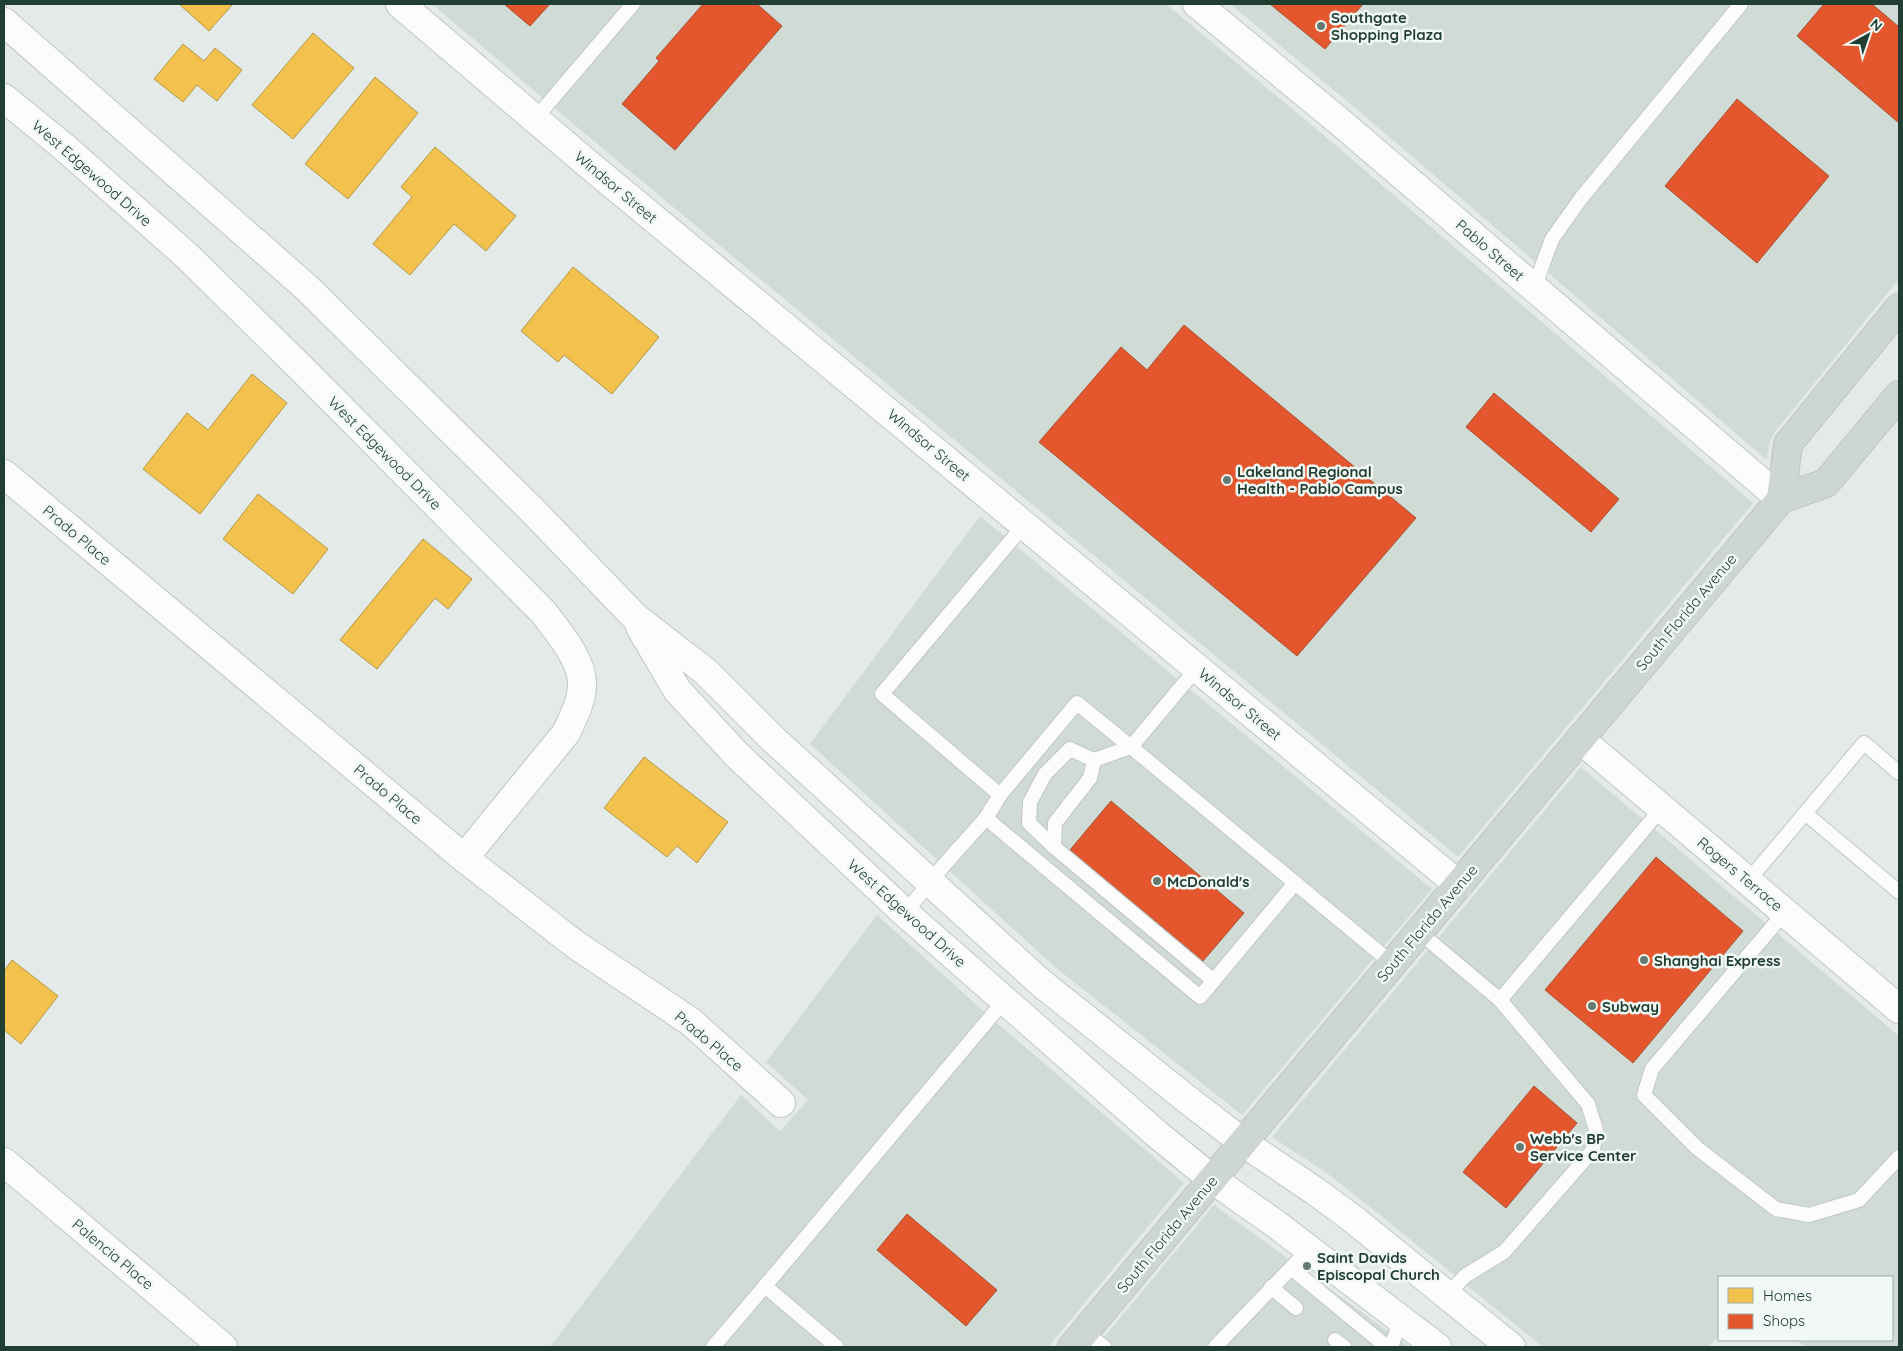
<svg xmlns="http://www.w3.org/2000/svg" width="1903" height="1351" font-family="Quicksand,sans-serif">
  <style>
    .built { fill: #d1dbd6 }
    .homes { fill: #f2c14e; stroke: #b39a46 }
    .shops { fill: #e4572e; stroke: #a9502f }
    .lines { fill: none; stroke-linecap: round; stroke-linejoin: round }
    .lane-casing { stroke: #c1c7c4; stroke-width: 16 }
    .street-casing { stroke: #c1c7c4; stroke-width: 30 }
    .secondary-casing { stroke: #bfc8c4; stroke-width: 30 }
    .primary-casing { stroke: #bcc6c2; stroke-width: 30 }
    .lane { stroke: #fbfcfb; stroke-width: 14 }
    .street { stroke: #fbfcfb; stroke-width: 28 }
    .secondary { stroke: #fbfcfb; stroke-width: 28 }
    .primary { stroke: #cdd6d3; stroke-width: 28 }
    .poi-dot { fill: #657a71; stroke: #f2f9f4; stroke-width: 2 }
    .labels { text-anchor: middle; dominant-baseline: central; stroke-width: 5; stroke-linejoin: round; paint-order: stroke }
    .poi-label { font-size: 15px; font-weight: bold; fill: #203e32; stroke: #f2f9f4; text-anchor: start }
    .street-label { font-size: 15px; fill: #203e32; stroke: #f2f9f4 }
  </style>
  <rect width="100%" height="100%" fill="#e4eae7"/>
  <g class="built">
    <polygon points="432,4 1166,4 1327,138 1753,503 1458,857 602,148"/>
    <polygon points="1230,4 1899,4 1899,279 1774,433 1769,444 1767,460 1353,106"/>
    <polygon points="980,516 1432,889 1242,1115 1055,967 810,744"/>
    <polygon points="1581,767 1899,1036 1899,1347 1806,1347 1796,1340 1892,1340 1892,1277 1719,1277 1719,1336 1708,1347 1543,1347 1365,1203 1328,1174 1272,1137"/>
    <polygon points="877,915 990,1017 1184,1183 1048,1347 550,1347 741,1095 780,1131 808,1100 766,1062"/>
    <polygon points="1214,1205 1407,1345 1410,1347 1096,1347"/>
  </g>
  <g class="homes">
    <polygon points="179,4 233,4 209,31"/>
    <polygon points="313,33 354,68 293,139 252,105"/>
    <polygon points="183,44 204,61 215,48 242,70 217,101 197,85 183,102 154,79"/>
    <polygon points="375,77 418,113 348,199 305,164"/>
    <polygon points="435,147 516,216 486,251 454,224 410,275 373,244 412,197 401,187"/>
    <polygon points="573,267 659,337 612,394 564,355 558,362 521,331"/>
    <polygon points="252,374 287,403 200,514 143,469 187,413 208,430"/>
    <polygon points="258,494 328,549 293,594 223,539"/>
    <polygon points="423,539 472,579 448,609 435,598 377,669 340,640"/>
    <polygon points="644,757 728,822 697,863 677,846 667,857 604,808"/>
    <polygon points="12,960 58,996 21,1044 4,1030 4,971"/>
  </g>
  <g class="shops">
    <polygon points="504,4 550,4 530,26"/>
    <polygon points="703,4 757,4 782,26 675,150 622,104 659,61 656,58"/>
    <polygon points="1270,4 1363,4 1325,49"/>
    <polygon points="1824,4 1872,4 1899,27 1899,123 1797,36"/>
    <polygon points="1737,99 1829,176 1757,263 1665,186"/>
    <polygon points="1184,325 1416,518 1297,656 1039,442 1121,347 1147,370"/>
    <polygon points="1494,393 1619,499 1591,532 1466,427"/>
    <polygon points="1111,801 1244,913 1203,961 1070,850"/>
    <polygon points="1656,857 1743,931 1633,1063 1545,990"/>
    <polygon points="1534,1086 1577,1123 1506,1208 1463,1172"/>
    <polygon points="907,1214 997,1290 966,1326 877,1250"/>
  </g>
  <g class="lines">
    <g class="lane-casing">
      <g id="lane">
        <polyline points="535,119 633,4"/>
        <polyline points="1534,288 1552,239 1582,197 1741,4"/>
        <polyline points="1094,760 1070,749 1045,774 1030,802 1029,823 1054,847 1214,981"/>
        <polyline points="1000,795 882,694 1024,525"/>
        <polyline points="1805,813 1899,892"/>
        <polyline points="986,818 1200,997 1295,883"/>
        <polyline points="1054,847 1055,823 1090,778 1094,760 1131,747 1393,964"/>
        <polyline points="1748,881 1864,743 1899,773"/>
        <polyline points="1785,912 1652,1069 1644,1095 1697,1148 1776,1209 1809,1215 1859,1200 1899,1157"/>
        <polyline points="905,913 944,865 986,818 1000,795 1077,703 1131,747 1197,668"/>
        <polyline points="1419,932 1500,1000 1588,1104 1596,1130 1593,1150 1504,1252 1465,1276 1446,1296"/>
        <polyline points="1500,1000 1662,808"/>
        <polyline points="1309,1249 1291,1268 1387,1347"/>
        <polyline points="1271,1287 1296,1308"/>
        <polyline points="1085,1332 1104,1347"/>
        <polyline points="1335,1340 1344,1347"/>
        <polyline points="713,1347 765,1286"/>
        <polyline points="837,1347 765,1286 1004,1001"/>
        <polyline points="1215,1347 1291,1268"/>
        <polyline points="1391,1347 1401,1319"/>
      </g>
    </g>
    <g class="street-casing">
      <g id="street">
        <polyline points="400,4 588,164 1459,885"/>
        <polyline points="1197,4 1340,122 1781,499"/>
        <polyline points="4,22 307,288 532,510 635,617 706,672 773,739 1041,983 1193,1104 1244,1143"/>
        <path d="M4,98L64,147L187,256L302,369L544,613C558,632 583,660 582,685C582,701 573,718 566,733L464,858"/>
        <polyline points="4,474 464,858 576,945 691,1022 781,1103"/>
        <polyline points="640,627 677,690 737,755 905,913 1158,1135 1212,1179"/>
        <polyline points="1580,739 1899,1009"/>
        <polyline points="4,1162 223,1347"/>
      </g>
    </g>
    <g class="secondary-casing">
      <g id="secondary">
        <polyline points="1244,1143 1315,1191 1353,1219 1511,1347"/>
        <polyline points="1212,1179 1273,1222 1437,1347"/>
      </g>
    </g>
    <g class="primary-casing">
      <g id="primary">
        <polyline points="1781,499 1788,444 1899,308"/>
        <polyline points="1072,1347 1781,499 1826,483 1899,395"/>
      </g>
    </g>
    <use href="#lane" class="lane"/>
    <use href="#street" class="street"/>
    <use href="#secondary" class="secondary"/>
    <use href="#primary" class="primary"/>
  </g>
  <g class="poi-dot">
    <circle cx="1321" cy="26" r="5"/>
    <circle cx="1227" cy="480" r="5"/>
    <circle cx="1157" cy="881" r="5"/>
    <circle cx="1644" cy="960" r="5"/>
    <circle cx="1592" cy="1006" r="5"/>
    <circle cx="1520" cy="1147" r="5"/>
    <circle cx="1307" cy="1266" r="5"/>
  </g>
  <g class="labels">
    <g class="poi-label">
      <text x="1331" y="17">Southgate<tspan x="1331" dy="17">Shopping Plaza</tspan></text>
      <text x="1237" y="471">Lakeland Regional<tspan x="1237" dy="17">Health - Pablo Campus</tspan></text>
      <text x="1167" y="881">McDonald's</text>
      <text x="1654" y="960">Shanghai Express</text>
      <text x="1602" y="1006">Subway</text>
      <text x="1530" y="1138">Webb's BP<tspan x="1530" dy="17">Service Center</tspan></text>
      <text x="1317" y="1257">Saint Davids<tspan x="1317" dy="17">Episcopal Church</tspan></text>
    </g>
    <g class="street-label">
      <text transform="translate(92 173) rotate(41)">West Edgewood Drive</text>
      <text transform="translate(616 187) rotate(40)">Windsor Street</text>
      <text transform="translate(1490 250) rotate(41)">Pablo Street</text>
      <text transform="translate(929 445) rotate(40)">Windsor Street</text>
      <text transform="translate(385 453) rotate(45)">West Edgewood Drive</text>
      <text transform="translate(77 535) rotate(40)">Prado Place</text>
      <text transform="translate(1686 612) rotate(-50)">South Florida Avenue</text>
      <text transform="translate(1240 704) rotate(40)">Windsor Street</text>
      <text transform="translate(388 794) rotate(40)">Prado Place</text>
      <text transform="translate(1740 874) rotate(40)">Rogers Terrace</text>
      <text transform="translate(907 913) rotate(42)">West Edgewood Drive</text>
      <text transform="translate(1427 923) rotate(-50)">South Florida Avenue</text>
      <text transform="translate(709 1041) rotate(40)">Prado Place</text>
      <text transform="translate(1167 1234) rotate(-50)">South Florida Avenue</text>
      <text transform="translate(113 1254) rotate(40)">Palencia Place</text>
    </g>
  </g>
  <rect width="1903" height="1351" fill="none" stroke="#203e32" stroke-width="10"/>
  <rect x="1718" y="1276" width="175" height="65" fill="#f2f9f4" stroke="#9eaea6"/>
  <rect x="1728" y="1288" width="25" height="15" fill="#f2c14e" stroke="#9eaea6"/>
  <text x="1763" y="1301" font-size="15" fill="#203e32">Homes</text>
  <rect x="1728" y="1314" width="25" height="15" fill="#e4572e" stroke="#9eaea6"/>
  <text x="1763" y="1326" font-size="15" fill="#203e32">Shops</text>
  <g transform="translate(1868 35) rotate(40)" stroke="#f2f9f4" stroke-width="4" paint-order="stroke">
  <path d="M0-4L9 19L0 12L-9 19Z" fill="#203e32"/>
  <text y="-8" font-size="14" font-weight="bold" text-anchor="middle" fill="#203e32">N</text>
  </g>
</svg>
